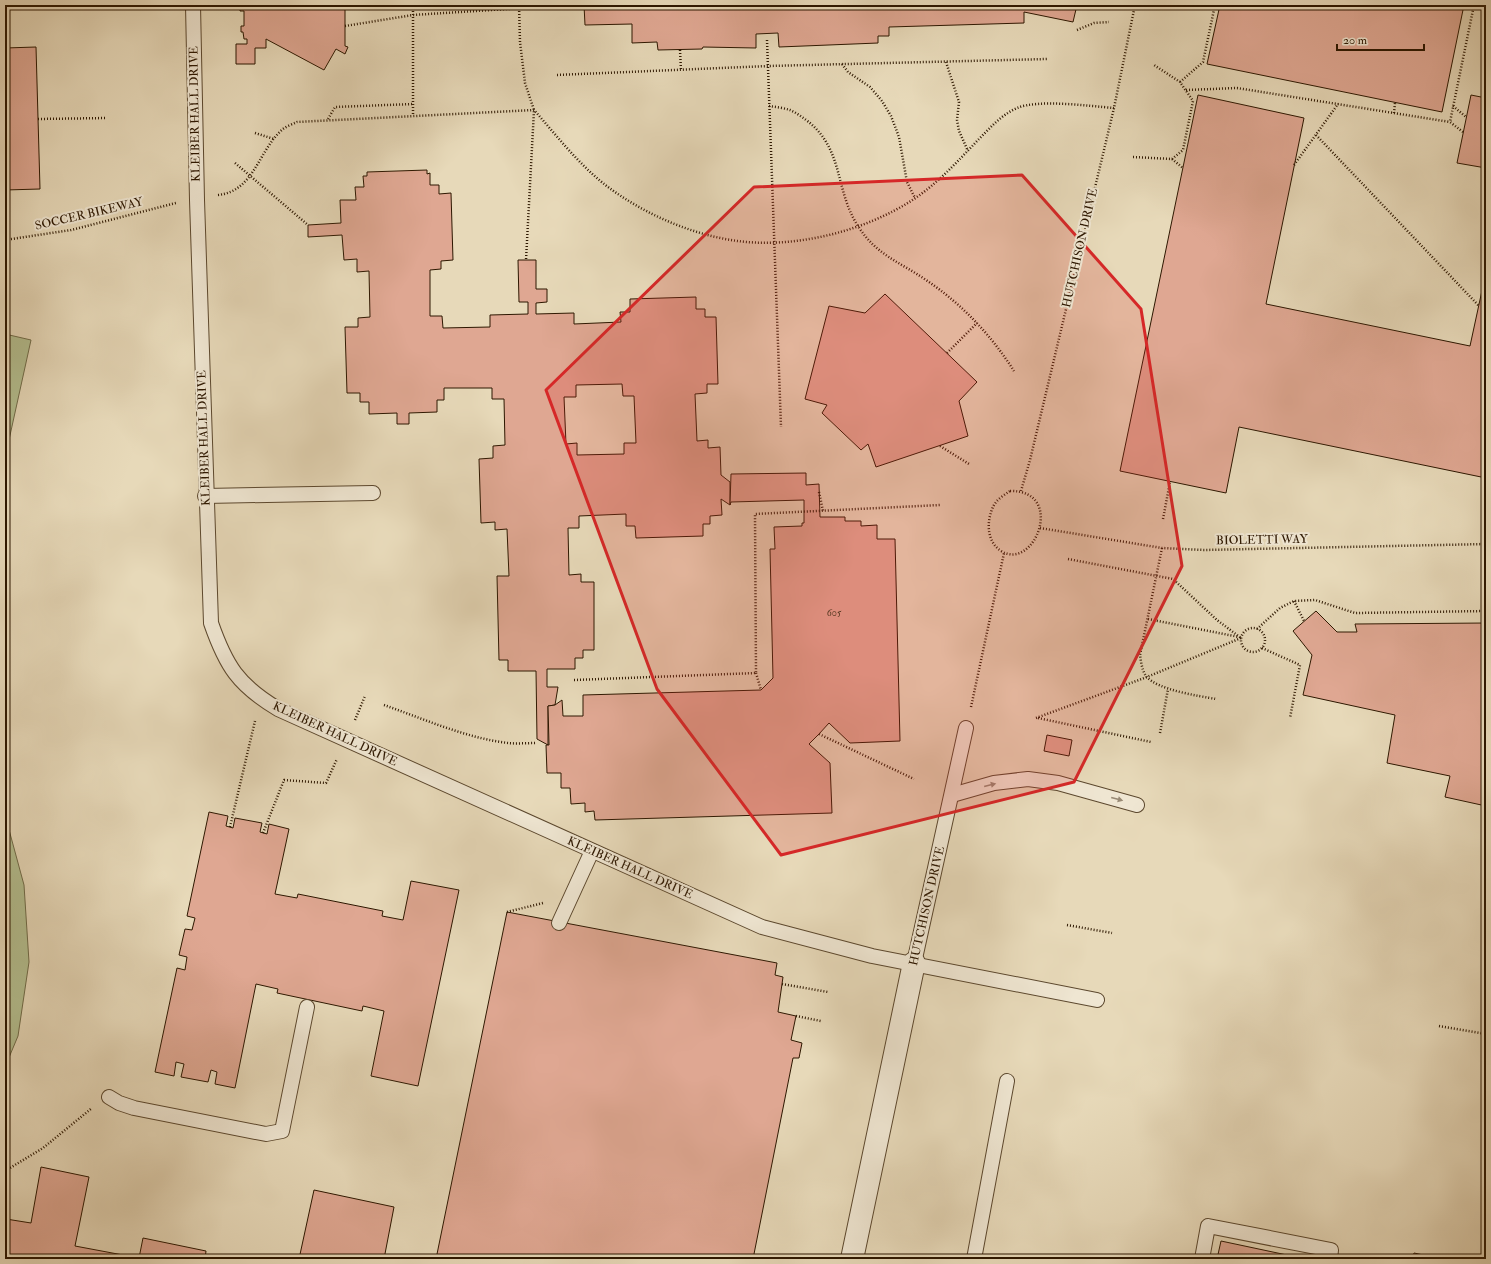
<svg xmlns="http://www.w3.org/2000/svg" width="1491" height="1264" font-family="'IM FELL Double Pica',serif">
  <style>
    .green { fill: #b4bf90; stroke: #706b48 }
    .building { fill: #dfa792; stroke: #2d1700; fill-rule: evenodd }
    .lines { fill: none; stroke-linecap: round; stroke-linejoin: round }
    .lane-casing { stroke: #5c482e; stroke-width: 16 }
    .street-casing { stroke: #5c482e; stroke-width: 24 }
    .path { stroke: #2d1700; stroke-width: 2.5; stroke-dasharray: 1 2; stroke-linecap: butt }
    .lane { stroke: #efe6d2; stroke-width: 14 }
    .street { stroke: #efe6d2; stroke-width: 22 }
    .oneway { fill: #988974 }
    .marked { fill: #d62828; fill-opacity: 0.2; stroke: #d62828; stroke-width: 3; stroke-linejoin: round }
    .labels { text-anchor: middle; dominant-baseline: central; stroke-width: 4; stroke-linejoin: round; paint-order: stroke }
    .number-label { font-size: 10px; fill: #5a3b24 }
    .street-label { font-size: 12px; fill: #2d1700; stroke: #efe6d2 }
  </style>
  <rect width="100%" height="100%" fill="#e7d9b9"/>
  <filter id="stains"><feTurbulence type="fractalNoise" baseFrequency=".005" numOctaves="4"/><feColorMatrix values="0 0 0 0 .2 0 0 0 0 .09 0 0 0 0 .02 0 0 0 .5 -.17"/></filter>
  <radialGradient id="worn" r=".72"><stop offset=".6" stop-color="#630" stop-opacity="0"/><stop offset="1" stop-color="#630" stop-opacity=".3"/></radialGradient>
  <g class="green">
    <polygon points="5,334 31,340 5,458"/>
    <polygon points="5,815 24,885 29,962 18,1036 5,1067"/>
  </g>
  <g class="building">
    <polygon points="240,5 345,5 345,46 348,47 345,54 336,49 324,70 266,39 266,48 255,48 255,64 236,64 236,44 247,44 247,39 244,39 243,32 241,32 241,26 244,26 244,11 240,11"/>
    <polygon points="584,5 1077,5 1073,22 1024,12 1024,23 889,27 889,36 878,36 878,43 779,47 778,33 756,34 756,48 703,47 702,49 658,50 657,42 632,43 632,24 585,25"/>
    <polygon points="1220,5 1464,5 1442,112 1207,64"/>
    <polygon points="36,47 40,189 5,190 5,48"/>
    <polygon points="1198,95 1304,118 1266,304 1470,346 1486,272 1486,478 1239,427 1226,493 1120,471"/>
    <polygon points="1471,95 1486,98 1486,168 1457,163"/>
    <path d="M427,170V174L430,173V185H439V194L451,193L453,260L441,261V269L430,270V316H442L443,328L490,327V315L528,314V302H519L518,260H536V289H547V302L536,303V314L574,313V324L621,322L620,312H630V299L696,297V309H705V317H716L718,384H707V393L695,394L697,441L708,440V448L720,447L721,475L730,482V505L721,499L722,515L710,516V524H703V536L636,538L635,526H626V514L579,516V528H568L569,575L581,574V582H594V650H583V658H575V669H547V687H558L555,705L548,706V745L537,739L536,671H508V660H499L497,576H509L507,529L495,530V522L481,523L479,459L493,458V446L505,445L504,399H492V388H444V400H437V412L409,413V424H397V413L369,414V402H360V393H347L345,327H358V318L370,317L369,271L357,272V259L344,260L342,235L308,237V225L341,223L340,200H356L355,187H364L363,176H367V172ZM622,384L623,396H634L636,443H624V454L577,455V443L566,444L564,397H576V385Z"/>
    <polygon points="885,294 977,382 959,401 968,436 876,467 868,444 861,450 822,413 827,405 805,399 829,306 865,313"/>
    <polygon points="806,473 806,485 819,484 820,517 845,517 845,521 861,521 861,526 877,525 877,539 895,539 900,741 850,743 829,723 819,734 809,744 830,763 832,813 595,820 594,811 585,812 585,803 571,804 570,788 561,788 561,773 547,773 546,745 549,745 548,706 555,705 562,700 563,716 583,716 583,695 761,690 773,678 770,549 775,549 774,527 802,526 802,523 804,523 804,500 731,502 730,505 731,474"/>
    <polygon points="1316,611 1337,632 1357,632 1355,624 1486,623 1486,806 1445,797 1450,776 1387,763 1395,715 1303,695 1312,655 1293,631"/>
    <polygon points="1047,735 1072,740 1069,756 1044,751"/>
    <polygon points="209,812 228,816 226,826 233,828 235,818 262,823 260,832 267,834 269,824 289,829 275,894 297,898 298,894 383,911 382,916 403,920 411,881 459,890 418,1086 371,1076 384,1011 363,1006 362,1011 277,993 278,989 256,984 235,1088 215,1084 217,1072 211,1070 208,1082 181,1077 184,1064 176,1062 174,1076 155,1072 177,968 185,970 187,957 179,955 185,929 192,930 195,918 187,916"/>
    <polygon points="507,912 777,963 775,975 783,977 778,1012 796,1016 791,1040 802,1043 799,1058 793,1058 753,1259 436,1259"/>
    <polygon points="41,1167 89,1177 75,1246 139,1258 143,1238 206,1251 205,1259 5,1259 6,1219 31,1223"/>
    <polygon points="314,1190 394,1207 384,1259 299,1259"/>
    <polygon points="1221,1241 1301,1258 1301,1259 1217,1259"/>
    <polygon points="1414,1253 1442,1259 1412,1259"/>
  </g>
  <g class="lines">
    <g class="lane-casing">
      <g id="lane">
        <path d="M193,5L197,200L211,623C226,666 238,685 278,709L762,927L872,956L1097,1000"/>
        <polyline points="205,496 373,493"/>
        <polyline points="952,795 994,783 1028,779 1058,783 1137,805"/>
        <polyline points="559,923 592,851"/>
        <polyline points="914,963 966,728"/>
        <polyline points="109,1097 119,1103 134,1108 266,1134 282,1131 307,1007"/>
        <polyline points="974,1259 1007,1081"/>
        <polyline points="1202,1259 1208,1226 1331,1250 1330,1259"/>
      </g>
    </g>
    <g class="street-casing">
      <polyline id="street" points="852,1259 914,963"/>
    </g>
    <g class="path">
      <polyline points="413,5 413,116"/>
      <polyline points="519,5 520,42 525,83 534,110 526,260"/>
      <polyline points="1473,7 1486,9"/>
      <polyline points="345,26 413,15 555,6 577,5 584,8"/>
      <polyline points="1077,30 1094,23 1109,22"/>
      <polyline points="767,40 781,427"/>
      <polyline points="680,50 681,70"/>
      <polyline points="946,62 959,102 957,120 959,131 968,151"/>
      <polyline points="842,64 848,72 870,87 882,101 891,116 899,137 907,182 915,198"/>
      <polyline points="557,75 768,66 1047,59"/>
      <polyline points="1180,82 1203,62 1215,5"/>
      <polyline points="1186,90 1237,88 1450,122"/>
      <path d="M769,106C776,107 784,108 790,110C797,113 805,119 810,123C844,152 835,191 858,226C876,255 900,262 926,280C962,304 991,335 1014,371"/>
      <polyline points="1453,106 1466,117"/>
      <polyline points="1394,113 1395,103"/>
      <polyline points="38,119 107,118"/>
      <polyline points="328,119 335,107 413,104"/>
      <polyline points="1463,132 1450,122 1474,5"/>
      <polyline points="255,133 274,139"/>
      <polyline points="1316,135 1479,306"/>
      <polyline points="1133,157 1172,159 1183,150 1193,101 1180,82 1154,65"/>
      <polyline points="1172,159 1183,168"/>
      <polyline points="235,163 308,225"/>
      <polyline points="1294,165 1338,104"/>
      <path d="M218,195C255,191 258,150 283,129C287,126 293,124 297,122L534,110C557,136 580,166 608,187C643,213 688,233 731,240C791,250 864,232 914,199C938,183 958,161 978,140C990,128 1001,115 1017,108C1039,99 1089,106 1114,108"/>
      <polyline points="5,240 71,230 176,203"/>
      <polyline points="947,353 977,323"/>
      <polyline points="940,446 969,464"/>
      <path d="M1010,491C1066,490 1035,572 1001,551C987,542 986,522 993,507C996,500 1004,495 1010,491Z"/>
      <polyline points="1021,491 1030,460 1114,108 1135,5"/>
      <polyline points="819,492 823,511"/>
      <polyline points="1163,519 1170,482"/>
      <polyline points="1040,528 1162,548 1204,550 1486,544"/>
      <path d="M1162,548L1140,655C1141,662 1142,670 1146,676C1157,690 1199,696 1216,699"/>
      <polyline points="1068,559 1173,579 1217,620 1241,638"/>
      <polyline points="1294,601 1304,621"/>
      <polyline points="1148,619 1239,637"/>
      <circle cx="1253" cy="640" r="12"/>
      <polyline points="1257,629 1280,608 1294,601 1315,600 1355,613 1486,611"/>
      <polyline points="1262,648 1300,665 1290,718"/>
      <polyline points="756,673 761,690"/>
      <polyline points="574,680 756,673 755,514 940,505"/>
      <path d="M384,705C424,719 466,738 508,743C517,744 527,743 536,743"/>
      <polyline points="971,707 1004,553"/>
      <polyline points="1036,718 1147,677 1241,638"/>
      <polyline points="1038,718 1151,742"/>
      <polyline points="355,720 365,696"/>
      <polyline points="1160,733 1168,689"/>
      <polyline points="819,734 914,779"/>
      <polyline points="230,827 255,721"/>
      <polyline points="263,833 284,780 326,783 337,759"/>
      <polyline points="507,912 543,903"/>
      <polyline points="1067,925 1112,933"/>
      <polyline points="782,984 828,992"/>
      <polyline points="796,1016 821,1021"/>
      <polyline points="1439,1026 1486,1034"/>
      <polyline points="5,1171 43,1148 92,1108"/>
    </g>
    <use href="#lane" class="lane"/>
    <use href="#street" class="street"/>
  </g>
  <defs><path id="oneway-solid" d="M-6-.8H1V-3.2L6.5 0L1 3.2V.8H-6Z"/></defs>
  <g class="oneway">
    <use href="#oneway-solid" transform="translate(990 785) rotate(-14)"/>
    <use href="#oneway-solid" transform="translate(1117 799) rotate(15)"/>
  </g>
  <path class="marked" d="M1022,175L1141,309L1182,566L1074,782L781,855L657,689L546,390L754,187Z"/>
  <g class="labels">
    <g class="number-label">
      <text x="834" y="613">605</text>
    </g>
    <g class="street-label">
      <text transform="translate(195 114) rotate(-91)">KLEIBER HALL DRIVE</text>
      <text transform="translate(89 214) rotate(-13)">SOCCER BIKEWAY</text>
      <text transform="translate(1080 248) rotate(-77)">HUTCHISON DRIVE</text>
      <text transform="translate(204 438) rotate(-92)">KLEIBER HALL DRIVE</text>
      <text transform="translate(1262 540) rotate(-1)">BIOLETTI WAY</text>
      <text transform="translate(335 734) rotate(25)">KLEIBER HALL DRIVE</text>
      <text transform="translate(630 868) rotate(24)">KLEIBER HALL DRIVE</text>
      <text transform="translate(927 906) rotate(-77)">HUTCHISON DRIVE</text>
    </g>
  </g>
  <rect width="1491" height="1264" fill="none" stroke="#e7d9b9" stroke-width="20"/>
  <rect x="6" y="6" width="1479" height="1252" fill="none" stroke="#2d1700" stroke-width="2"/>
  <rect x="10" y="10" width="1471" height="1244" fill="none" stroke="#2d1700"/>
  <path d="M1337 44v6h87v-6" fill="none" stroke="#2d1700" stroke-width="2"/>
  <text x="1343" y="44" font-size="12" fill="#2d1700" stroke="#efe6d2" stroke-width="3" paint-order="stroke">20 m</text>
  <rect width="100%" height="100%" filter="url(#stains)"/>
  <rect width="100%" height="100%" fill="url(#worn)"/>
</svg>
